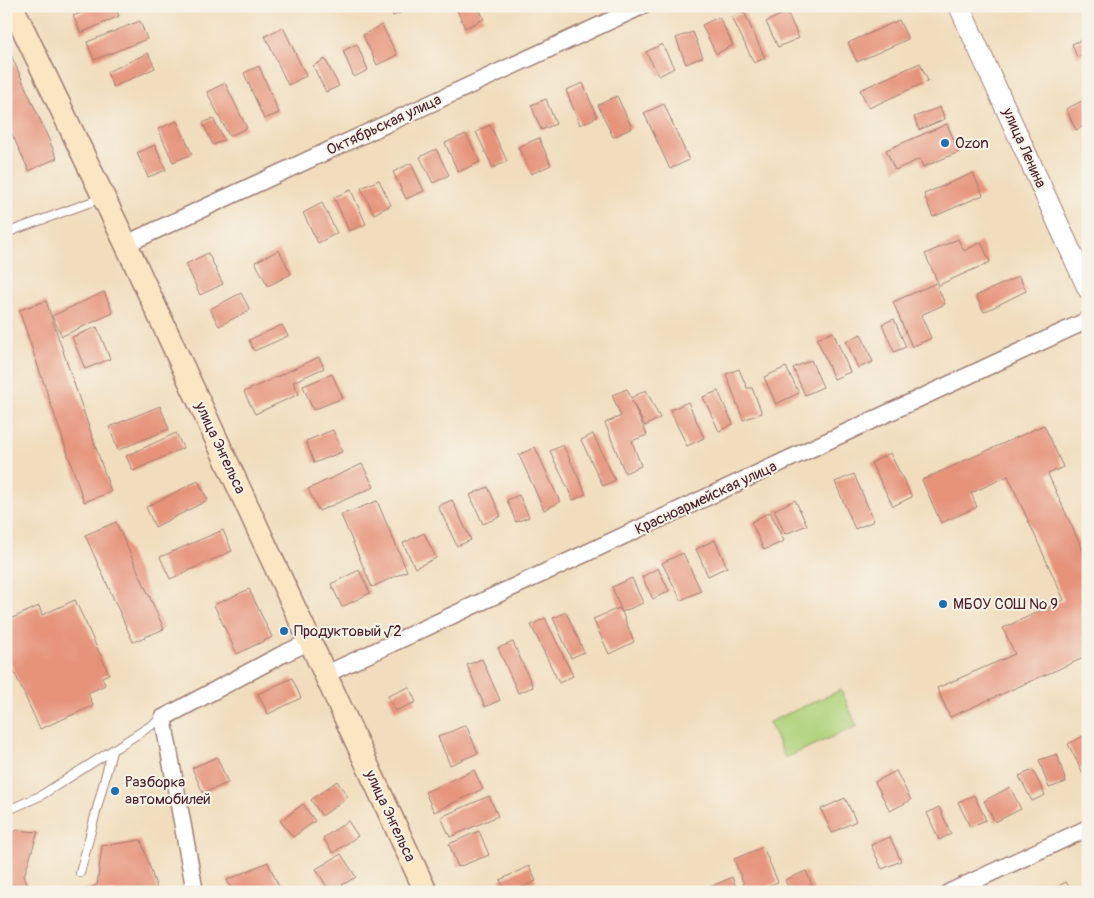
<svg xmlns="http://www.w3.org/2000/svg" width="1094" height="898" font-family="Pangolin,sans-serif">
  <style>
    .park { fill: #afd27a; stroke: #7c7852 }
    .building { fill: #e6937a }
    .lines { fill: none; stroke-linecap: round; stroke-linejoin: round }
    .service-casing { stroke: #9e7e74; stroke-width: 10 }
    .minor-casing { stroke: #9e7e74; stroke-width: 19 }
    .tertiary-casing { stroke: #9e7e74; stroke-width: 22 }
    .secondary-casing { stroke: #9e7e74; stroke-width: 25 }
    .service { stroke: #fff; stroke-width: 8 }
    .minor { stroke: #fff; stroke-width: 16 }
    .tertiary { stroke: #fff; stroke-width: 20 }
    .secondary { stroke: #fbe6c4; stroke-width: 22 }
    .poi-dot { fill: #1f6fb2; stroke: #f7f3e8; stroke-width: 2 }
    .labels { text-anchor: middle; dominant-baseline: central; stroke-width: 4; stroke-linejoin: round; paint-order: stroke }
    .street-label { font-size: 15px; fill: #4a1f2b; stroke: #f7f3e8 }
    .poi-label { font-size: 15px; fill: #4a1f2b; stroke: #f7f3e8; text-anchor: start }
  </style>
  <rect width="100%" height="100%" fill="#f7f3e8"/>
  <filter id="ink" filterUnits="userSpaceOnUse"><feTurbulence type="fractalNoise" baseFrequency=".02" numOctaves="2"/><feDisplacementMap in="SourceGraphic" scale="10" xChannelSelector="R" yChannelSelector="G"/><feConvolveMatrix kernelMatrix="1 2 1 2 8 2 1 2 1" color-interpolation-filters="sRGB"/></filter>
  <filter id="wash" filterUnits="userSpaceOnUse"><feTurbulence type="fractalNoise" baseFrequency=".0096" numOctaves="4" result="noise"/><feDisplacementMap in="SourceGraphic" scale="20" xChannelSelector="R" yChannelSelector="G"/><feGaussianBlur stdDeviation="1.12" result="paint"/><feColorMatrix in="noise" values="0 0 0 0 0 0 0 0 0 0 0 0 0 0 0 0 0 1.4 0 .05"/><feComposite in="paint" operator="in"/></filter>
  <g filter="url(#wash)">
    <rect width="100%" height="100%" fill="#f1ddbd"/>
    <polygon class="park" points="841,690 857,726 785,758 769,722"/>
    <g id="blocks">
      <g class="building">
        <polygon points="97,6 115,6 119,16 81,33 73,16"/>
        <polygon points="389,6 416,6 393,16"/>
        <polygon points="455,6 478,6 484,19 465,28"/>
        <polygon points="744,12 765,58 754,63 732,17"/>
        <polygon points="787,12 799,38 778,47 766,22"/>
        <polygon points="719,17 733,45 716,54 702,25"/>
        <polygon points="899,20 908,39 857,62 848,43"/>
        <polygon points="140,21 147,39 94,60 87,42"/>
        <polygon points="382,25 397,55 377,65 363,35"/>
        <polygon points="283,27 306,76 288,85 265,36"/>
        <polygon points="693,32 703,57 686,64 676,38"/>
        <polygon points="1088,37 1088,53 1077,57 1072,44"/>
        <polygon points="357,44 368,70 354,77 343,51"/>
        <polygon points="662,44 674,68 659,76 646,52"/>
        <polygon points="148,53 155,68 113,87 107,72"/>
        <polygon points="11,55 57,158 29,171 6,121 6,57"/>
        <polygon points="325,59 339,86 326,92 313,66"/>
        <polygon points="920,63 928,81 869,108 860,90"/>
        <polygon points="259,66 279,113 264,119 244,73"/>
        <polygon points="225,83 247,128 229,136 207,92"/>
        <polygon points="583,83 597,117 580,125 566,90"/>
        <polygon points="617,96 632,128 613,137 598,105"/>
        <polygon points="1088,98 1088,124 1076,130 1066,109"/>
        <polygon points="546,99 556,124 541,130 531,105"/>
        <polygon points="664,104 689,160 670,169 644,113"/>
        <polygon points="940,107 945,119 919,130 914,117"/>
        <polygon points="213,118 224,140 213,145 203,123"/>
        <polygon points="177,121 192,154 173,162 158,129"/>
        <polygon points="947,124 959,152 923,167 920,159 895,170 886,150"/>
        <polygon points="490,125 507,161 493,168 476,132"/>
        <polygon points="466,134 480,162 458,172 445,143"/>
        <polygon points="539,138 551,165 531,174 518,147"/>
        <polygon points="155,145 166,170 148,177 137,153"/>
        <polygon points="436,149 449,175 433,183 420,157"/>
        <polygon points="411,163 424,191 406,199 393,172"/>
        <polygon points="973,173 983,195 933,217 924,194"/>
        <polygon points="379,180 391,205 374,214 361,188"/>
        <polygon points="351,190 366,224 349,231 334,197"/>
        <polygon points="322,203 337,233 318,243 303,213"/>
        <polygon points="958,239 964,251 981,242 990,262 939,285 925,254"/>
        <polygon points="279,250 291,274 268,286 255,262"/>
        <polygon points="208,253 223,284 200,295 186,264"/>
        <polygon points="1019,276 1026,291 984,312 976,296"/>
        <polygon points="936,283 945,304 921,315 931,338 912,347 893,302"/>
        <polygon points="104,292 113,313 62,336 52,316"/>
        <polygon points="241,293 250,310 219,326 210,309"/>
        <polygon points="46,301 111,492 84,502 19,310"/>
        <polygon points="894,319 906,347 894,352 882,324"/>
        <polygon points="282,325 288,336 254,351 249,340"/>
        <polygon points="97,327 110,359 85,369 72,337"/>
        <polygon points="833,332 850,372 834,379 817,339"/>
        <polygon points="861,334 873,362 858,368 846,341"/>
        <polygon points="319,357 324,368 293,382 299,394 255,414 244,392"/>
        <polygon points="811,360 823,387 805,395 793,368"/>
        <polygon points="786,367 799,393 776,404 764,377"/>
        <polygon points="739,369 747,388 752,388 762,413 743,420 726,374"/>
        <polygon points="332,374 343,398 313,410 303,386"/>
        <polygon points="627,389 631,398 646,390 660,418 645,426 632,401 647,435 632,441 641,466 625,473 605,423 621,416 612,395"/>
        <polygon points="718,391 733,424 719,431 703,397"/>
        <polygon points="688,402 704,438 687,446 670,410"/>
        <polygon points="160,406 169,429 118,450 109,427"/>
        <polygon points="1044,425 1063,467 1048,474 1088,562 1088,656 950,717 937,688 1015,654 1003,628 1064,600 1008,476 971,493 977,507 941,523 922,480"/>
        <polygon points="333,430 342,452 314,463 306,441"/>
        <polygon points="176,433 183,448 133,471 126,456"/>
        <polygon points="593,434 615,480 603,486 581,440"/>
        <polygon points="563,445 586,494 573,500 550,451"/>
        <polygon points="535,447 560,502 544,510 519,455"/>
        <polygon points="890,453 912,497 893,506 871,463"/>
        <polygon points="362,464 374,487 319,511 308,489"/>
        <polygon points="854,474 874,521 855,529 835,482"/>
        <polygon points="198,481 208,500 155,527 146,507"/>
        <polygon points="488,487 501,516 483,524 470,495"/>
        <polygon points="519,495 529,517 516,522 507,500"/>
        <polygon points="452,500 471,540 457,546 438,506"/>
        <polygon points="795,500 807,525 785,534 774,510"/>
        <polygon points="377,501 407,571 372,587 341,515"/>
        <polygon points="770,512 784,541 764,550 751,522"/>
        <polygon points="116,522 164,629 133,642 85,535"/>
        <polygon points="223,530 232,551 170,579 160,557"/>
        <polygon points="424,533 436,558 415,568 403,543"/>
        <polygon points="715,540 727,567 708,576 696,549"/>
        <polygon points="683,553 701,591 681,600 662,563"/>
        <polygon points="658,568 669,591 653,599 642,577"/>
        <polygon points="359,570 370,593 342,607 331,584"/>
        <polygon points="632,578 643,603 622,612 612,587"/>
        <polygon points="249,589 272,637 237,654 214,605"/>
        <polygon points="75,600 109,674 102,677 105,685 88,693 93,706 40,729 6,654 6,621 39,606 42,615"/>
        <polygon points="619,608 622,612 634,642 609,654 593,619"/>
        <polygon points="566,612 584,652 571,658 553,618"/>
        <polygon points="545,618 573,676 559,683 531,625"/>
        <polygon points="513,642 533,687 518,693 498,648"/>
        <polygon points="482,659 500,700 485,707 467,665"/>
        <polygon points="292,678 301,698 268,714 258,694"/>
        <polygon points="409,687 416,702 395,711 388,696"/>
        <polygon points="466,725 478,753 450,765 438,737"/>
        <polygon points="1083,736 1088,745 1088,773 1084,775 1068,744"/>
        <polygon points="1057,754 1066,782 1049,788 1039,760"/>
        <polygon points="217,757 228,783 203,793 192,768"/>
        <polygon points="474,770 483,789 434,812 425,792"/>
        <polygon points="1033,770 1045,795 1032,801 1019,776"/>
        <polygon points="896,771 911,800 890,811 875,782"/>
        <polygon points="337,781 348,797 322,816 311,800"/>
        <polygon points="1010,787 1021,809 995,822 984,801"/>
        <polygon points="974,795 986,820 970,827 958,802"/>
        <polygon points="489,796 498,816 450,837 441,817"/>
        <polygon points="845,798 856,821 832,833 821,809"/>
        <polygon points="303,804 315,821 293,837 280,821"/>
        <polygon points="939,807 951,834 939,840 927,813"/>
        <polygon points="348,821 358,836 333,853 323,838"/>
        <polygon points="18,830 38,832 24,876 30,892 6,892 6,835"/>
        <polygon points="479,831 489,855 458,867 449,844"/>
        <polygon points="890,837 901,861 882,869 871,845"/>
        <polygon points="141,840 158,892 80,892 97,885 102,846"/>
        <polygon points="763,847 778,882 768,886 771,892 747,892 734,859"/>
        <polygon points="341,854 356,877 330,892 316,869"/>
        <polygon points="268,862 279,887 267,892 233,892 227,880"/>
        <polygon points="529,866 536,881 513,892 506,892 500,880"/>
        <polygon points="806,871 815,892 790,892 785,880"/>
        <polygon points="732,877 738,892 700,892"/>
        <polygon points="1066,882 1072,892 1048,892"/>
      </g>
    </g>
  </g>
  <g filter="url(#ink)">
    <use href="#blocks" fill-opacity="0" stroke="#9e7e74" stroke-width="1"/>
    <g class="lines">
      <g class="service-casing">
        <g id="service">
          <polyline points="6,233 102,198"/>
          <polyline points="6,811 40,796 163,718"/>
          <polyline points="80,873 112,751"/>
        </g>
      </g>
      <g class="minor-casing">
        <g id="minor">
          <polyline points="126,244 642,6"/>
          <polyline points="324,675 1088,320"/>
          <polyline points="195,892 163,718 281,655 309,642"/>
          <polyline points="950,892 1088,828"/>
        </g>
      </g>
      <g class="tertiary-casing">
        <polyline id="tertiary" points="959,6 1088,289"/>
      </g>
      <g class="secondary-casing">
        <polyline id="secondary" points="12,6 126,244 426,892"/>
      </g>
      <use href="#service" class="service"/>
      <use href="#minor" class="minor"/>
      <use href="#tertiary" class="tertiary"/>
      <use href="#secondary" class="secondary"/>
    </g>
  </g>
  <g class="poi-dot">
    <circle cx="945" cy="143" r="5"/>
    <circle cx="943" cy="604" r="5"/>
    <circle cx="284" cy="631" r="5"/>
    <circle cx="115" cy="791" r="5"/>
  </g>
  <g class="labels">
    <g class="street-label">
      <text transform="translate(384 125) rotate(-25)">Октябрьская улица</text>
      <text transform="translate(1024 148) rotate(66)">улица Ленина</text>
      <text transform="translate(220 448) rotate(65)">улица Энгельса</text>
      <text transform="translate(706 498) rotate(-25)">Красноармейская улица</text>
      <text transform="translate(390 816) rotate(65)">улица Энгельса</text>
    </g>
    <g class="poi-label">
      <text x="955" y="143">Ozon</text>
      <text x="953" y="604">МБОУ СОШ № 9</text>
      <text x="294" y="631">Продуктовый √2</text>
      <text x="125" y="782">Разборка<tspan x="125" dy="17">автомобилей</tspan></text>
    </g>
  </g>
  <rect width="1094" height="898" fill="none" stroke="#f7f3e8" stroke-width="25"/>
</svg>
